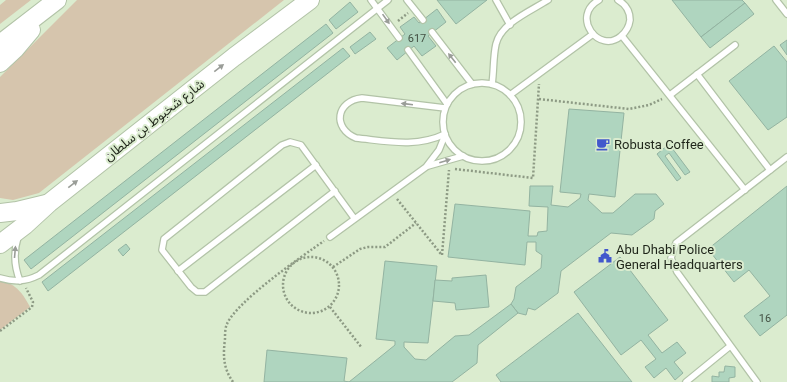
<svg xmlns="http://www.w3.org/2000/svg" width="787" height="382" font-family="Roboto,'Noto Sans Arabic',sans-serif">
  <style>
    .green { fill: #d6c5ad }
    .building { fill: #afd5bf; stroke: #93b3a1 }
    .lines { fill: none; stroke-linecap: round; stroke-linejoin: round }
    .lane-casing { stroke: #b2c3a7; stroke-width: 8 }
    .primary-casing { stroke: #b2c3a7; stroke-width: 20 }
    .path { stroke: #8d9a84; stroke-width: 2.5; stroke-dasharray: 2 2; stroke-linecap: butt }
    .lane { stroke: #fff; stroke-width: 5.5 }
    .primary { stroke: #fff; stroke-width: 18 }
    .oneway { fill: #9a9d98 }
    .labels { text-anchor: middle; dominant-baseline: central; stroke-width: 4; stroke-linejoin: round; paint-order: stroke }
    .number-label { font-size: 11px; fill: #435143 }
    .street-label { font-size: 13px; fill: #1f251a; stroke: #dbeccf }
    .poi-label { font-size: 13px; fill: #1f251a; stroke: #dbeccf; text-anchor: start }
  </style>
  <rect width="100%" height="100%" fill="#dbeccf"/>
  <g class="green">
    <polygon points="6,0 31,0 0,24 0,5"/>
    <polygon points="77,0 284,0 39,193 13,200 0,198 0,77"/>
    <path d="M0,281C16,283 23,294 30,307L0,330Z"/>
  </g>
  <g class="building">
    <polygon points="437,0 487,0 456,24"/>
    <polygon points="672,0 742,0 745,3 701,37"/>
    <polygon points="350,2 358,12 336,29 329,20"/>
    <polygon points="745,3 754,14 710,48 701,37"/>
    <polygon points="437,9 446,22 428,36 436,46 422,56 414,46 397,60 387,48 405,34 400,27 414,17 419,23"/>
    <polygon points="326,24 333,33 31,269 24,260"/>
    <polygon points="370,32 376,39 355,54 350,47"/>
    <polygon points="787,40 787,55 780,45"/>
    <polygon points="774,46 787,62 787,117 768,130 729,81"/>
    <polygon points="343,48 350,56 48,291 42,282"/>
    <polygon points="569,109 624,113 615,197 589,194 588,200 602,213 613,213 635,194 656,194 664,204 655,211 654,219 632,235 611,233 561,271 558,293 535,310 528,308 526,315 518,313 511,304 514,299 516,287 541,268 542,255 536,251 536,242 527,242 525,265 448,257 455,204 530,211 528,236 537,236 538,232 547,231 548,207 529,206 530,186 553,186 551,205 568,207 580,198 581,194 560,192"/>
    <polygon points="669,144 690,172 685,175 669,153 665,156 681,178 677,181 657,154"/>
    <polygon points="787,186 787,315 760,336 744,316 770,296 749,270 734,282 708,249"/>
    <polygon points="126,244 130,249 123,256 118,250"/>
    <polygon points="620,257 668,320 648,335 662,353 677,342 686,353 674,362 683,373 675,380 666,368 654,378 645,367 656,359 641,340 621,355 574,292"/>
    <polygon points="385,261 437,266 428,343 404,342 404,347 415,359 426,360 455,336 469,335 511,304 518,313 478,345 477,363 452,382 264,382 267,350 347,358 344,381 349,382 395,345 395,341 376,339"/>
    <polygon points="486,275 489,307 456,310 455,303 433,301 435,280 452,281 452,278"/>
    <polygon points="578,313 632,382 501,382 496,375"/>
    <polygon points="725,366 735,367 735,377 729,378 729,382 712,382 712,376 719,377 719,372 724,372"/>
  </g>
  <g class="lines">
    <g class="lane-casing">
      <g id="lane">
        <polyline points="371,0 399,38"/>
        <polyline points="407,0 423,20"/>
        <polyline points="496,0 510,25"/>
        <path d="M599,0C570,16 599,55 621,36C626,32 629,27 630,20C630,11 625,4 618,0"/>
        <polyline points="776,0 787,14"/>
        <polyline points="432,32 472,84"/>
        <polyline points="622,36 745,190"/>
        <polyline points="408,50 447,104"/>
        <polyline points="697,74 770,170"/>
        <circle cx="482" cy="122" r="39"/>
        <path d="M492,84C494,71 493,57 496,44C501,23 531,11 548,0"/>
        <polyline points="510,95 593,34"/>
        <polyline points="670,95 735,45"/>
        <path d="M445,134C416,148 386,141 356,138C332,128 336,101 362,98L445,108"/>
        <polyline points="428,166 463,156"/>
        <polyline points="335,191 205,292 197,292 191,287 162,250 164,239 282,145 290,142 301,145 354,218"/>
        <path d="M18,237C13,253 14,266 20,281"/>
        <polyline points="330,237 426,167 439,150 445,135"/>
        <polyline points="178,271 316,165"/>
        <path d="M0,278C14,282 25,282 39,275L388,0"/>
        <polyline points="686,382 729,347"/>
        <polyline points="757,382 677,272 671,258 676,243 787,157"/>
      </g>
    </g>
    <g class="primary-casing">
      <g id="primary">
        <polyline points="0,44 57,0"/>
        <polyline points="0,63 15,49 31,30"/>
        <polyline points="0,213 17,211 46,204"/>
        <polyline points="0,244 25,225 49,203 234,57 310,0"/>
      </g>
    </g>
    <g class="path">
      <polyline points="398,21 408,13"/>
      <polyline points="539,99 629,109 649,105 662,99"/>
      <polyline points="455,169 533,178 539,84"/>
      <polyline points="397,199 441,254"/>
      <polyline points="442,255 449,170"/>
      <circle cx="311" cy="285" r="28"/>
      <polyline points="333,267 360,249 368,247 385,247 416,223"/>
      <polyline points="330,307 362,348"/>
      <polyline points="0,331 32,307 33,302 26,288"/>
      <path d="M233,382C223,368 223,355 225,339C225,334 225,328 227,324C236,302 302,256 324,241"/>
    </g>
    <use href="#lane" class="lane"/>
    <use href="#primary" class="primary"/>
  </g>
  <defs><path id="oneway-solid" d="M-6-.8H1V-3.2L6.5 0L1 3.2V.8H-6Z"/></defs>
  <g class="oneway">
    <use href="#oneway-solid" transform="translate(386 19) rotate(55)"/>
    <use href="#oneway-solid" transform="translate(452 58) rotate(-128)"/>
    <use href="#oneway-solid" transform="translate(219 68) rotate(-38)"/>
    <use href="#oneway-solid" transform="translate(407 104) rotate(-173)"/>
    <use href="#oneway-solid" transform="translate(445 161) rotate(-18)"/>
    <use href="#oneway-solid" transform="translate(73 184) rotate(-38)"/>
    <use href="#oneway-solid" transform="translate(15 252) rotate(-85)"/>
  </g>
  <defs>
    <g id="cafe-bare" transform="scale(1.08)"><path d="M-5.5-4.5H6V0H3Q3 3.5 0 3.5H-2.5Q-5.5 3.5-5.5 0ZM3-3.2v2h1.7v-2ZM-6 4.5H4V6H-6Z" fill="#4258cc" stroke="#dbeccf" stroke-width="2.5" paint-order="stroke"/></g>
    <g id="civic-bare" transform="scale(1.08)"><path d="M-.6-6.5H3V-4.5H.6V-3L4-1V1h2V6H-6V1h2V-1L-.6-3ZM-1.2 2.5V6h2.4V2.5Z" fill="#4258cc" stroke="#dbeccf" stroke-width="2.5" paint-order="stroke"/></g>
  </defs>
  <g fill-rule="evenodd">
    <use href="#cafe-bare" x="603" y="144"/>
    <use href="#civic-bare" x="605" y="256"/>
  </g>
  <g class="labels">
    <g class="number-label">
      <text x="417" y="38">617</text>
      <text x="765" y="318">16</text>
    </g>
    <g class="street-label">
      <text transform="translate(154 120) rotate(-38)">شارع شخبوط بن سلطان</text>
    </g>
    <g class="poi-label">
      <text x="614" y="144">Robusta Coffee</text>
      <text x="616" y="249">Abu Dhabi Police<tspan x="616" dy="15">General Headquarters</tspan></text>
    </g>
  </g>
</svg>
